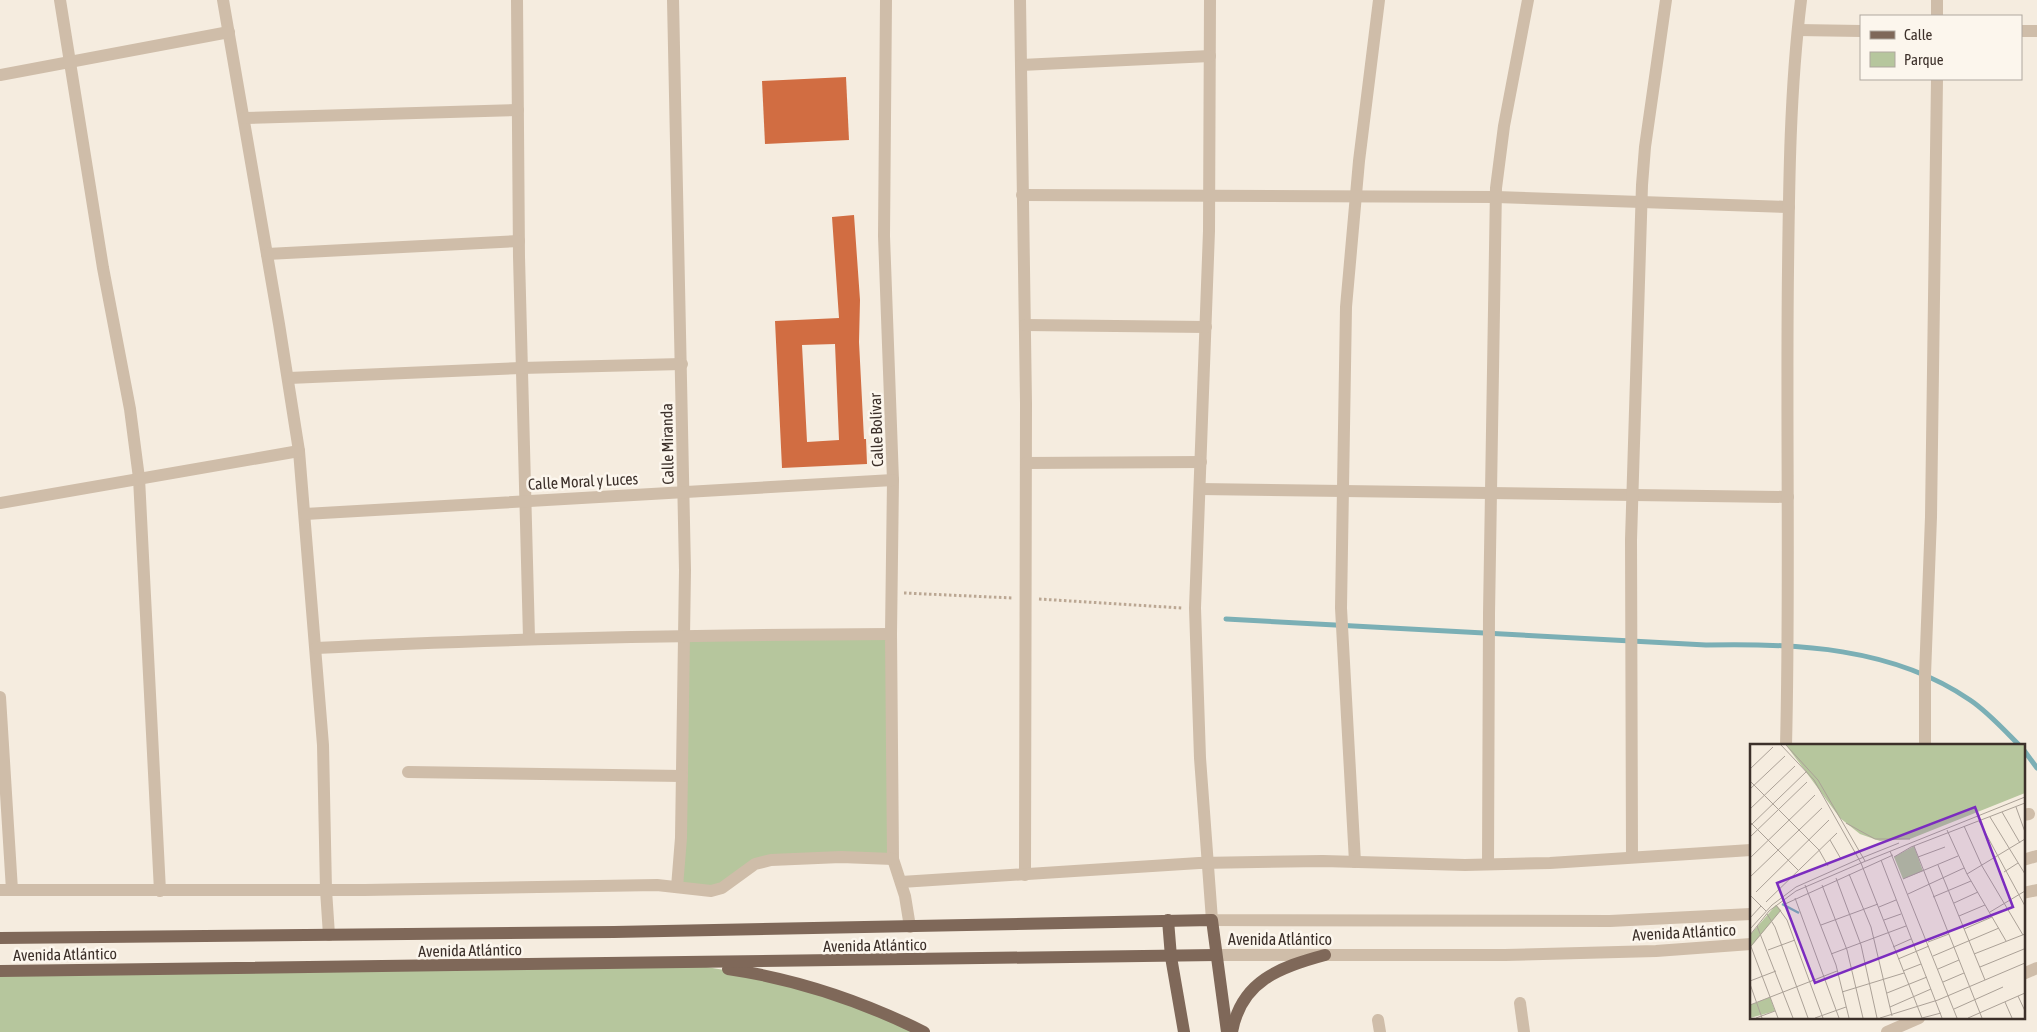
<svg xmlns="http://www.w3.org/2000/svg" width="2037" height="1032" font-family="'Asap Condensed',sans-serif">
  <style>
    .green { fill: #b6c69d }
    .lines { fill: none; stroke-linecap: round; stroke-linejoin: round }
    .stream { stroke: #7bafb5; stroke-width: 5 }
    .building { fill: #d16d42; fill-rule: evenodd }
    .path { stroke: #bba793; stroke-width: 3; stroke-dasharray: 2.5 2.5; stroke-linecap: butt }
    .minor { stroke: #cfbda9; stroke-width: 12 }
    .major { stroke: #7f6859; stroke-width: 12 }
    .labels { text-anchor: middle; dominant-baseline: central; stroke-width: 5; stroke-linejoin: round; paint-order: stroke }
    .street-label { font-size: 16px; fill: #3c302a; stroke: #fcf6ed }
    .inset-river { fill: none; stroke: #7bafb5; stroke-width: 2.5 }
    .inset-road { fill: none; stroke: #aba197; stroke-width: 1 }
    .view { fill: #7b2cbf; fill-opacity: 0.15; stroke: #7b2cbf; stroke-width: 2.5 }
    .inset-edge { fill: none; stroke: #3c302a; stroke-width: 2.5 }
  </style>
  <rect width="100%" height="100%" fill="#f5ecdf"/>
  <g class="green">
    <polygon points="891,634 893,858 771,860 722,888 677,887 684,635"/>
    <polygon points="688,964 785,980 924,1032 0,1032 0,971"/>
  </g>
  <g class="lines">
    <g class="stream">
      <path d="M1226,619L1706,645C1795,643 1893,647 1970,700C1988,712 2004,730 2020,746"/>
      <polyline points="2023,749 2037,768"/>
    </g>
  </g>
  <g class="building">
    <polygon points="846,77 849,140 765,144 762,81"/>
    <path d="M854,215L860,300L859,342L864,439H866L867,464L782,468L775,321L839,318L832,217ZM835,344L839,440L807,442L802,345Z"/>
  </g>
  <g class="lines">
    <g class="path">
      <polyline points="904,593 1013,598"/>
      <polyline points="1039,599 1182,608"/>
    </g>
    <g class="minor">
      <polyline points="60,0 103,268 130,409 139,478 160,891"/>
      <polyline points="223,0 279,324 299,451 323,745 326,890 329,935"/>
      <polyline points="517,0 519,257 529,638"/>
      <polyline points="673,0 685,570 681,838 677,887"/>
      <polyline points="886,0 884,236 893,480 891,634 893,859 905,896 910,927"/>
      <polyline points="1020,0 1026,403 1025,875"/>
      <polyline points="1210,0 1209,231 1195,608 1200,758 1212,920 1610,921 1751,914"/>
      <polyline points="1937,0 1937,16"/>
      <polyline points="1798,30 1861,31"/>
      <polyline points="2021,31 2037,31"/>
      <polyline points="1021,65 1210,56"/>
      <polyline points="0,75 229,32"/>
      <polyline points="244,118 518,110"/>
      <polyline points="1022,195 1496,197 1789,207"/>
      <polyline points="267,254 519,241"/>
      <polyline points="1025,325 1206,327"/>
      <polyline points="289,378 521,368 682,364"/>
      <polyline points="1026,463 1201,462"/>
      <polyline points="1200,489 1788,497"/>
      <polyline points="0,503 299,451"/>
      <polyline points="305,514 893,480"/>
      <path d="M316,648C508,638 699,635 891,634"/>
      <polyline points="0,697 12,890"/>
      <path d="M1786,746C1790,587 1786,429 1788,271C1789,180 1790,90 1801,0"/>
      <polyline points="1925,746 1925,675 1931,517 1937,79"/>
      <polyline points="408,772 682,776"/>
      <polyline points="2023,815 2029,814"/>
      <polyline points="1632,857 1631,540 1642,185 1645,147 1666,0"/>
      <polyline points="2023,860 2037,856"/>
      <polyline points="1355,862 1341,608 1346,307 1359,161 1379,0"/>
      <polyline points="1488,864 1489,614 1496,188 1504,126 1528,0"/>
      <polyline points="901,882 1199,863 1323,861 1465,865 1550,863 1751,850"/>
      <polyline points="0,890 365,890 657,885 711,891 722,888 755,864 771,860 841,857 893,859"/>
      <polyline points="2023,893 2037,890"/>
      <polyline points="1216,955 1505,955 1656,951 1751,944"/>
      <polyline points="2023,974 2037,968"/>
      <polyline points="1520,1003 1524,1032"/>
      <polyline points="1378,1020 1380,1032"/>
      <polyline points="1887,1032 1919,1018"/>
    </g>
    <g class="major">
      <polyline points="1168,920 1171,957 1184,1032"/>
      <polyline points="0,938 614,932 1212,920 1227,1032"/>
      <path d="M728,969C796,979 862,1001 924,1032"/>
      <polyline points="0,971 1216,955"/>
      <path d="M1232,1032C1241,981 1280,967 1325,955"/>
    </g>
  </g>
  <g class="labels">
    <g class="street-label">
      <text transform="translate(876 430) rotate(-92)">Calle Bolívar</text>
      <text transform="translate(667 444) rotate(-91)">Calle Miranda</text>
      <text transform="translate(583 481) rotate(-3)">Calle Moral y Luces</text>
      <text transform="translate(1684 932) rotate(-3)">Avenida Atlántico</text>
      <text x="1280" y="939">Avenida Atlántico</text>
      <text transform="translate(875 945) rotate(-1)">Avenida Atlántico</text>
      <text transform="translate(470 950) rotate(-1)">Avenida Atlántico</text>
      <text transform="translate(65 954) rotate(-1)">Avenida Atlántico</text>
    </g>
  </g>
  <g transform="translate(1750 744)">
    <rect width="275" height="275" fill="#f5ecdf"/>
    <path d="M36,1H275V49L160,95L130,97L110,90L90,74ZM164,102L173,127L153,135L144,113ZM26,161L31,166L0,204V191ZM20,253L25,267L0,274V261Z" fill="#b6c69d"/>
    <path class="inset-river" d="M32,160L49,169"/>
    <path class="inset-road" d="M31,1L64,36L111,119L275,53M36,1L68,36L115,117M0,25L23,3M0,37L69,106L78,122M0,45L35,12M266,63L275,88M0,65L45,22M252,68L270,99M240,73L275,130M229,77L275,162M0,78L48,126M96,79L125,95H160M0,82L57,27M214,82L232,122L273,191M197,86L217,130L256,197M0,93L57,38M80,96L91,115M164,102L232,274M140,107L207,274M144,113L161,103L275,59M168,113L195,103M0,114L65,51M109,115L149,99M131,116L192,274M188,121L235,236M254,128L268,119M99,130L121,183L142,272M217,130L275,95M0,133L72,64M86,134L111,201L127,274M153,135L208,112M55,141L86,221L99,274M72,141L97,206L113,274M6,148L79,76M158,150L214,124M0,151L16,167M183,153L221,137M45,154L89,274M16,158L87,89M204,159L228,148M35,160L143,111M26,161L37,176L73,274M129,163L146,156M240,168L275,147M17,170L25,183L58,274M209,172L235,161M0,174L11,162M134,176L151,170M71,181L128,160M7,182L43,274M0,185L22,161L46,143L109,115M214,185L242,173M0,191L19,167L46,147L111,119L172,274L191,269M178,198L199,190M0,200L28,274M1,202L31,166M143,203L161,195M18,206L45,196M81,210L156,182M224,210L275,190M183,212L249,184M148,215L179,202M230,223L274,205M188,225L209,216M153,227L171,220M0,237L26,227M193,238L214,229M0,240L12,274M92,248L154,229M137,249L177,233M268,252L275,267M255,258L262,274M0,261L87,227M140,263L181,245M204,265L253,243M6,274L25,267M65,274L96,263M130,274L188,256L275,219M218,274L275,249"/>
    <path class="view" d="M225,63L263,163L65,239L27,139Z"/>
    <rect width="275" height="275" class="inset-edge"/>
  </g>
  <rect x="1860" y="15" width="162" height="65" fill="#fcf6ed" stroke="#afa79f"/>
  <rect x="1870" y="31" width="25" height="8" fill="#7f6859" stroke="#afa79f"/>
  <text x="1904" y="40" font-size="15" fill="#3c302a">Calle</text>
  <rect x="1870" y="52" width="25" height="15" fill="#b6c69d" stroke="#afa79f"/>
  <text x="1904" y="65" font-size="15" fill="#3c302a">Parque</text>
</svg>
